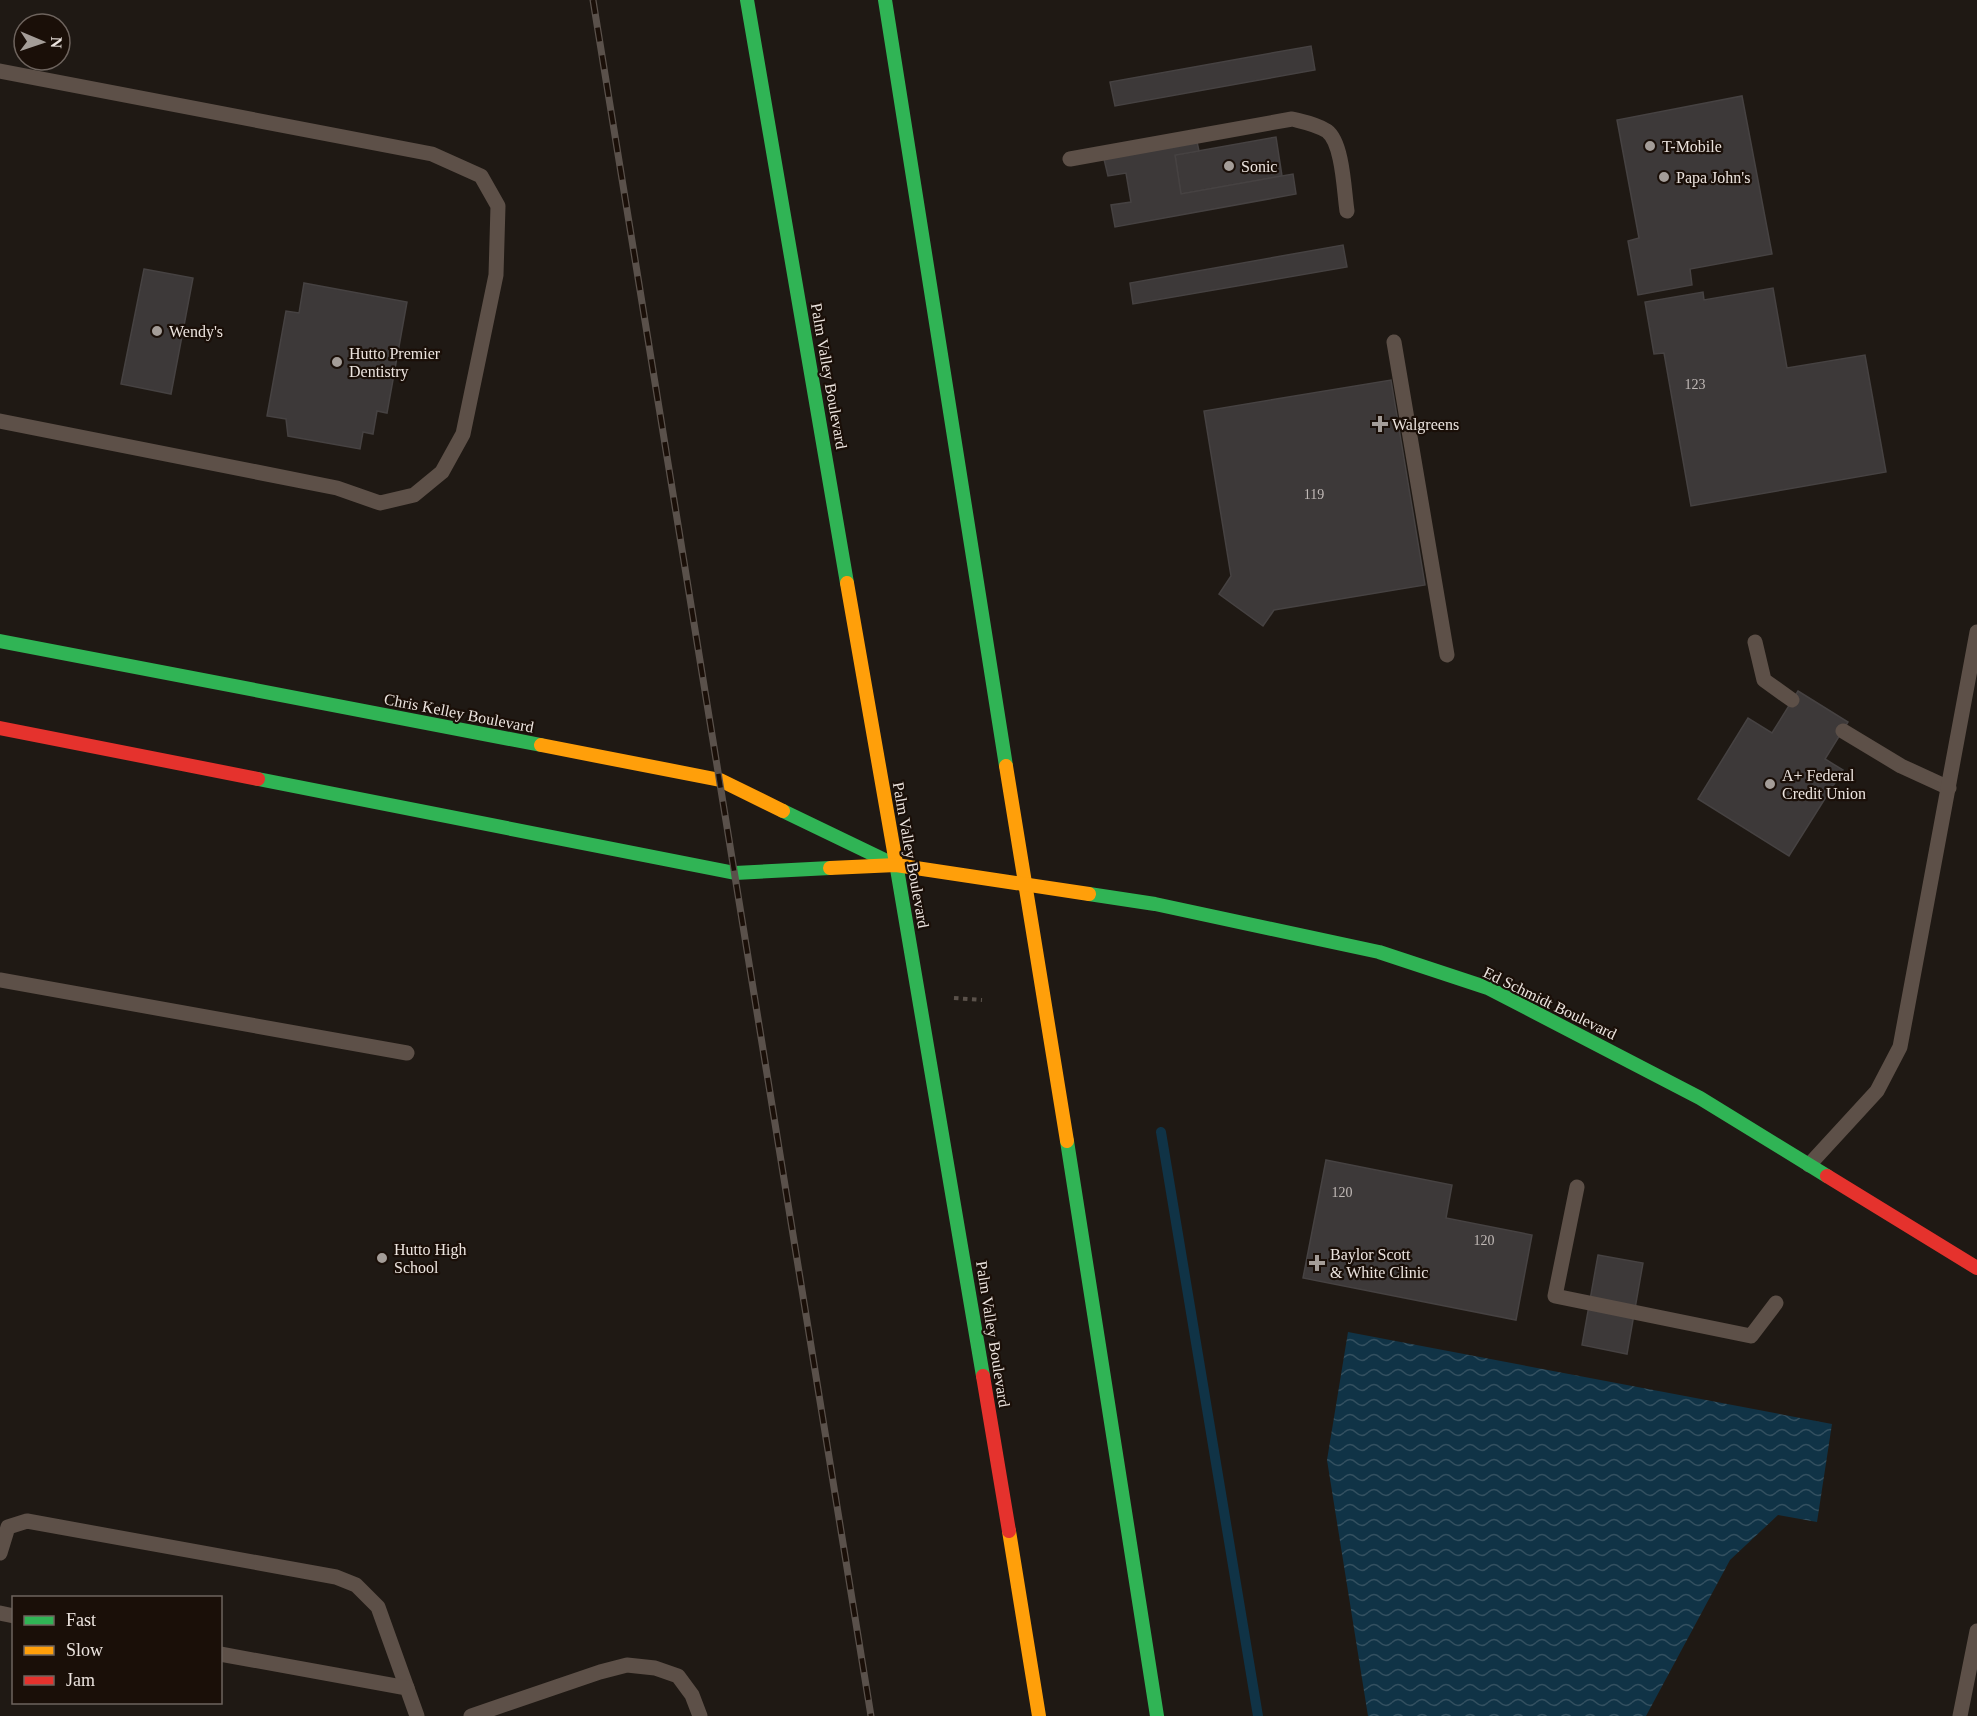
<svg xmlns="http://www.w3.org/2000/svg" width="1977" height="1716" font-family="Georgia,serif">
  <style>
    .water { fill: url(#water-waves) }
    .lines { fill: none; stroke-linecap: round; stroke-linejoin: round }
    .stream { stroke: #103346; stroke-width: 10 }
    .building { fill: #3d3939; stroke: #464242; stroke-width: 1.5 }
    .path { stroke: #5a514a; stroke-width: 4; stroke-dasharray: 4.5 4.5; stroke-linecap: butt }
    .lane { stroke: #5d5048; stroke-width: 15 }
    .fast { stroke: #30b455; stroke-width: 14 }
    .slow { stroke: #ff9f0a; stroke-width: 14 }
    .jam { stroke: #e5322d; stroke-width: 14 }
    .rail-casing { stroke: #5a514b; stroke-width: 7 }
    .rail { stroke: #1a0f08; stroke-width: 4.5; stroke-dasharray: 14; stroke-linecap: butt }
    .poi-dot { fill: #a49d98; stroke: #1a0f08; stroke-width: 2 }
    .labels { text-anchor: middle; dominant-baseline: central; stroke-width: 4.5; stroke-linejoin: round; paint-order: stroke }
    .number-label { font-size: 14px; fill: #c0b9b6 }
    .poi-label { font-size: 16px; fill: #ece4df; stroke: #1a0f08; text-anchor: start }
    .street-label { font-size: 16px; fill: #ece4df; stroke: #1a0f08 }
  </style>
  <defs>
    <pattern id="water-waves" width="16" height="10" patternUnits="userSpaceOnUse" patternTransform="scale(1.5)"><rect width="16" height="10" fill="#103346"/><path d="M0 5q4-4 8 0t8 0" fill="none" stroke="#335060"/></pattern>
  </defs>
  <rect width="100%" height="100%" fill="#1f1914"/>
  <polygon class="water" points="1348,1332 1832,1424 1817,1522 1778,1515 1730,1560 1646,1716 1368,1716 1327,1460"/>
  <g class="lines">
    <polyline class="stream" points="1161,1132 1258,1716"/>
  </g>
  <g class="building">
    <polygon points="1311,46 1315,70 1115,106 1110,82"/>
    <polygon points="1742,96 1772,254 1690,269 1692,285 1638,295 1628,241 1639,238 1617,120"/>
    <polygon points="1276,137 1282,176 1181,194 1175,155"/>
    <polygon points="1197,142 1199,151 1175,155 1181,194 1293,174 1296,194 1115,227 1111,205 1131,202 1126,173 1108,176 1104,159"/>
    <polygon points="1343,245 1347,267 1133,304 1130,283"/>
    <polygon points="144,269 193,278 171,394 121,384"/>
    <polygon points="304,283 407,302 387,413 377,411 373,434 363,432 360,449 288,436 286,419 267,416 286,311 299,313"/>
    <polygon points="1773,288 1787,368 1865,355 1886,472 1691,506 1664,353 1654,354 1645,302 1703,292 1704,300"/>
    <polygon points="1391,380 1425,585 1274,610 1263,626 1219,594 1231,576 1204,411"/>
    <polygon points="1798,691 1848,722 1825,759 1843,770 1789,856 1698,799 1748,718 1772,733"/>
    <polygon points="1326,1160 1452,1185 1446,1218 1532,1235 1516,1320 1303,1278"/>
    <polygon points="1598,1255 1643,1263 1627,1354 1582,1345"/>
  </g>
  <g class="lines">
    <polyline class="path" points="954,998 982,1000"/>
    <g class="lane">
      <polyline points="0,71 432,154 481,176 498,206 496,275 463,434 442,472 414,495 380,503 337,488 0,421"/>
      <path d="M1070,159L1292,119C1304,122 1316,124 1327,131C1343,143 1344,192 1347,211"/>
      <polyline points="1394,342 1447,655"/>
      <polyline points="1755,642 1764,680 1792,700"/>
      <polyline points="1843,731 1901,766 1949,788"/>
      <polyline points="0,980 407,1053"/>
      <polyline points="1809,1165 1877,1091 1900,1047 1977,632"/>
      <polyline points="1577,1187 1555,1296 1751,1336 1776,1303"/>
      <polyline points="0,1553 8,1527 27,1521 336,1577 356,1585 378,1607 407,1688"/>
      <polyline points="0,1613 14,1616"/>
      <polyline points="220,1654 407,1688 417,1716"/>
      <polyline points="471,1716 600,1672 627,1665 655,1668 678,1676 692,1695 700,1716"/>
      <polyline points="1960,1716 1977,1631"/>
    </g>
    <g class="fast">
      <polyline points="747,0 847,583"/>
      <polyline points="885,0 1006,766"/>
      <polyline points="0,641 541,745"/>
      <polyline points="258,779 735,873 830,868"/>
      <polyline points="783,811 891,863"/>
      <polyline points="896,863 983,1376"/>
      <polyline points="1089,894 1155,904 1379,952 1488,988 1700,1098 1827,1176"/>
      <polyline points="1067,1141 1157,1716"/>
    </g>
    <g class="slow">
      <polyline points="847,583 896,863"/>
      <polyline points="541,745 720,780 783,811"/>
      <polyline points="1006,766 1067,1141"/>
      <polyline points="830,868 896,865 1089,894"/>
      <polyline points="1009,1531 1039,1716"/>
    </g>
    <g class="jam">
      <polyline points="0,728 258,779"/>
      <polyline points="1827,1176 1977,1268"/>
      <polyline points="983,1376 1009,1531"/>
    </g>
    <g class="rail-casing">
      <polyline id="rail" points="593,0 871,1716"/>
    </g>
    <use href="#rail" class="rail"/>
  </g>
  <g class="poi-dot">
    <circle cx="1650" cy="146" r="6"/>
    <circle cx="1229" cy="166" r="6"/>
    <circle cx="1664" cy="177" r="6"/>
    <circle cx="157" cy="331" r="6"/>
    <circle cx="337" cy="362" r="6"/>
    <path d="M1377 415h6v6h6v6h-6v6h-6v-6h-6v-6h6z"/>
    <circle cx="1770" cy="784" r="6"/>
    <circle cx="382" cy="1258" r="6"/>
    <path d="M1314 1254h6v6h6v6h-6v6h-6v-6h-6v-6h6z"/>
  </g>
  <g class="labels">
    <g class="number-label">
      <text x="1695" y="384">123</text>
      <text x="1314" y="494">119</text>
      <text x="1342" y="1192">120</text>
      <text x="1484" y="1240">120</text>
    </g>
    <g class="poi-label">
      <text x="1662" y="146">T-Mobile</text>
      <text x="1241" y="166">Sonic</text>
      <text x="1676" y="177">Papa John's</text>
      <text x="169" y="331">Wendy's</text>
      <text x="349" y="353">Hutto Premier<tspan x="349" dy="18">Dentistry</tspan></text>
      <text x="1392" y="424">Walgreens</text>
      <text x="1782" y="775">A+ Federal<tspan x="1782" dy="18">Credit Union</tspan></text>
      <text x="394" y="1249">Hutto High<tspan x="394" dy="18">School</tspan></text>
      <text x="1330" y="1254">Baylor Scott<tspan x="1330" dy="18">&amp; White Clinic</tspan></text>
    </g>
    <g class="street-label">
      <text transform="translate(829 376) rotate(80)">Palm Valley Boulevard</text>
      <text transform="translate(459 713) rotate(11)">Chris Kelley Boulevard</text>
      <text transform="translate(911 855) rotate(80)">Palm Valley Boulevard</text>
      <text transform="translate(1550 1003) rotate(26)">Ed Schmidt Boulevard</text>
      <text transform="translate(993 1334) rotate(81)">Palm Valley Boulevard</text>
    </g>
  </g>
  <rect x="12" y="1596" width="210" height="108" fill="#1a0f08" stroke="#6e645e" stroke-width="1.5"/>
  <rect x="24" y="1616" width="30" height="9" fill="#30b455" stroke="#6e645e" stroke-width="1.5"/>
  <text x="66" y="1626" font-size="18" fill="#ece4df">Fast</text>
  <rect x="24" y="1646" width="30" height="9" fill="#ff9f0a" stroke="#6e645e" stroke-width="1.5"/>
  <text x="66" y="1656" font-size="18" fill="#ece4df">Slow</text>
  <rect x="24" y="1676" width="30" height="9" fill="#e5322d" stroke="#6e645e" stroke-width="1.5"/>
  <text x="66" y="1686" font-size="18" fill="#ece4df">Jam</text>
  <g transform="translate(42 42) rotate(92)"><circle r="28" fill="#1a0f08" stroke="#6e645e" stroke-width="1.5"/>
  <path d="M0-4.5L10 22L0 15L-10 22Z" fill="#a49d98"/>
  <text y="-9" font-size="16" font-weight="bold" text-anchor="middle" fill="#ece4df">N</text>
  </g>
</svg>
